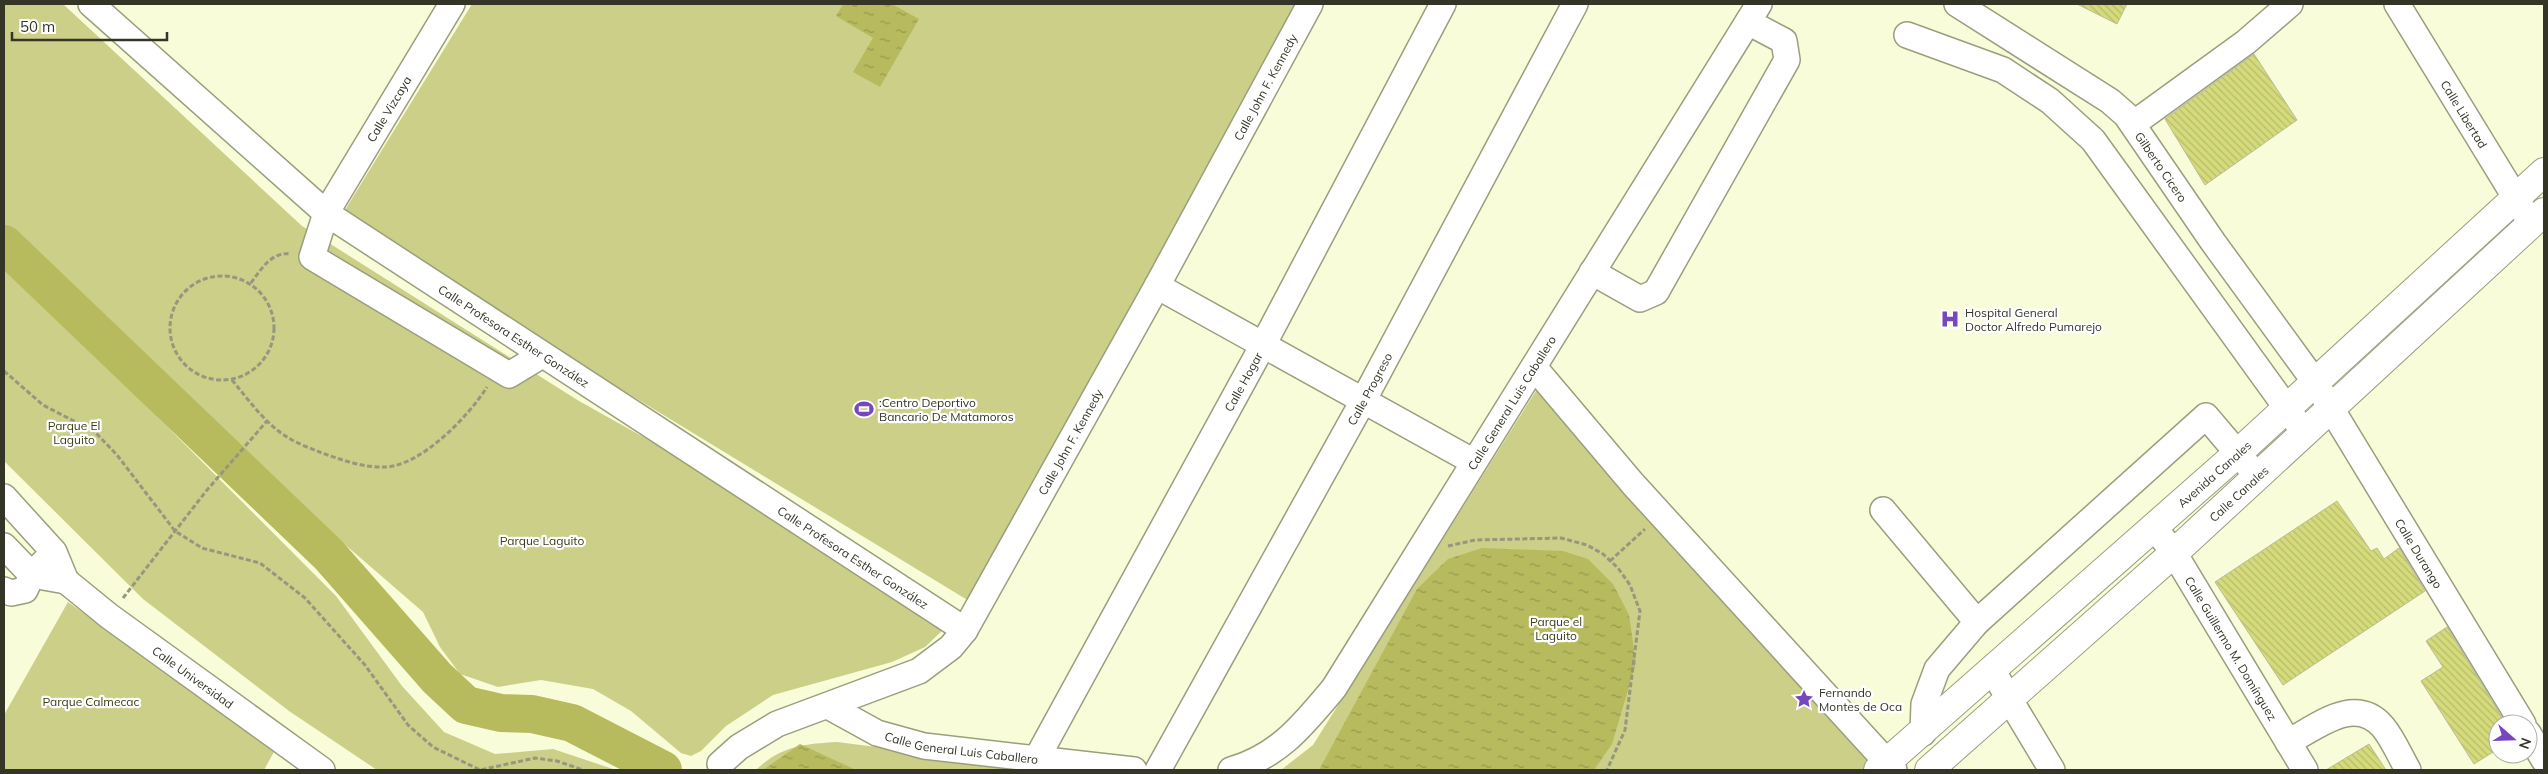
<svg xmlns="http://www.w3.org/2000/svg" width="2548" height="774" font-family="Mulish,sans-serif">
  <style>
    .green { fill: #cbcf88 }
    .water { fill: url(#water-ripples) }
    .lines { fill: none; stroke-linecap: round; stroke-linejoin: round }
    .river { stroke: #b7bb5d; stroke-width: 38 }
    .building { fill: url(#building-back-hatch); stroke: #b9bc9a }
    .minor-casing { stroke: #9b9e7d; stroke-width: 28 }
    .major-casing { stroke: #9b9e7d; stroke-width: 30 }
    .path { stroke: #95977e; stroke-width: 3; stroke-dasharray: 5 2.5; stroke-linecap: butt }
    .minor { stroke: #fff; stroke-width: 25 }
    .major { stroke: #fff; stroke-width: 28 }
    .labels { text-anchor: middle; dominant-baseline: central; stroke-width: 4.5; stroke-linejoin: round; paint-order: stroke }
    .street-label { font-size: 12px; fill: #343527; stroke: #fff }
    .poi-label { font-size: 12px; fill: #343527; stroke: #fff; text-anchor: start }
    .park-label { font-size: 12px; fill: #3c3e16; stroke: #fff }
  </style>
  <defs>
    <pattern id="water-ripples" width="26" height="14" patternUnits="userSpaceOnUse" patternTransform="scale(1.25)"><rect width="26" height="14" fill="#b7bb5d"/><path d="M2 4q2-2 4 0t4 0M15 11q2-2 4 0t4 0" fill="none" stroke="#96994d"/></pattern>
    <pattern id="building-back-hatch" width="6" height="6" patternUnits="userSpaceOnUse" patternTransform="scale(1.25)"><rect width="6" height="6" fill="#d5da7b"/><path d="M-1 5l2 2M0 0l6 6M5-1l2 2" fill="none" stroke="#b7bc6a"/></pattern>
  </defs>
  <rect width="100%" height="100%" fill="#f9fcd9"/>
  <g class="green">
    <polygon points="4,4 63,4 302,226 579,401 724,482 944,629 925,647 892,662 773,695 726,726 701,751 691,756 681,753 631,711 593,689 541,680 498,687 460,674 440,647 423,612 201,420 134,346 69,282 4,226"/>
    <polygon points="472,4 1297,4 969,601 340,218"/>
    <polygon points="4,263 336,596 402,686 444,732 495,754 553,749 616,770 377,770 289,711 143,599 4,461"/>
    <polygon points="1539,386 1877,764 1870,770 1281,770 1313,745"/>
    <polygon points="68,602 275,750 264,770 4,770 4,715"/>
    <path d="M837,742L1057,770H756C781,746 803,744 837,742Z"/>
  </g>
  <g class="water">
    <polygon points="843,4 892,4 919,19 880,87 853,72 873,38 836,16"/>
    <polygon points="1482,548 1563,551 1588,559 1613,584 1629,615 1636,663 1612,744 1594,770 1319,770 1417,589 1448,559"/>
    <polygon points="800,744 856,770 763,770"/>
  </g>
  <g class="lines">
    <polyline class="river" points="4,244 329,555 437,678 466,705 501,713 532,714 572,723 663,770"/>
  </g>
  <g class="building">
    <polygon points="2077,4 2127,4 2117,24"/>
    <polygon points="2254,54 2297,120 2205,185 2165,119"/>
    <polygon points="2337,501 2371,551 2377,548 2384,559 2399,548 2425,591 2283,685 2215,582"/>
    <polygon points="2447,627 2506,724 2498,724 2498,749 2474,764 2421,681 2443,667 2426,641"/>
    <polygon points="2369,744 2386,770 2326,770"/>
  </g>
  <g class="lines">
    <g class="minor-casing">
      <g id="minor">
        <path id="s1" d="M91,4L326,213L965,630"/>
        <polyline points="452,4 326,213 312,257 509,375 542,355"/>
        <path id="s2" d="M1957,4L2110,101L2126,115L2213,242L2315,382L2523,724"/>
        <path id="s3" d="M2397,4L2531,223"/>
        <polyline points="1907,35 2003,70 2050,101 2093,140 2304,432"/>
        <polyline points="2133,124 2246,42 2290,4"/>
        <polyline points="1592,272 1640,299 1656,292 1787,60 1784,41 1748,22"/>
        <polyline points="1157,286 1474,462"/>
        <polyline points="1534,367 1633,484 1894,770"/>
        <path id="s4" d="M4,497L54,552L66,581L109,616L322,770"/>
        <polyline points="1883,510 1977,622"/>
        <path id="s5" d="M2154,527L2174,553L2305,770"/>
        <polyline points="4,546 32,575 66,581"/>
        <polyline points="4,590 11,593 25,590 32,575 43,563"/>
        <polyline points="1992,670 2052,770"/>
        <path id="s6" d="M828,706L877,733L924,746L1134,770"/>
        <polyline points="1923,733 1924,704 1937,669 1977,622 2206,416 2257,476"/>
        <polyline points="2528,733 2544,760"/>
        <path d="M2288,742C2317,727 2355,694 2383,727C2393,739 2400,756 2408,770"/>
        <path id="s7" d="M1037,758L1263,345L1443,4"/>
        <path id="s8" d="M720,764L739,747L777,724L919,671L951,647L965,630L1157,286L1310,4"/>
        <path id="s9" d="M1158,770L1363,401L1575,4"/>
        <path id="s10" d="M1231,770C1279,756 1303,725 1334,688L1759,4"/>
      </g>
    </g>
    <g class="major-casing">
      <g id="major">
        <path id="s11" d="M1878,770L2238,453L2544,172"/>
        <path id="s12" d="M1929,770L2174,553L2544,212"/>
      </g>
    </g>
    <g class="path">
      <circle cx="222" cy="328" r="52"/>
      <path d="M251,283C261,269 272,251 291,254"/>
      <polyline points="4,371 43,405 95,432 117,455 175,531 202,548 260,563 305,598 365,665 408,725 433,747 480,770 535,758 557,761 583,770"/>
      <path d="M232,380C248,399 263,421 284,435C295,443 310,448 322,453C342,460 364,468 385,467C421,466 469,416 487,387"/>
      <polyline points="1448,546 1475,540 1561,538 1587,545 1603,554 1618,568 1630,585 1640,611 1625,730 1607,770"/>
      <polyline points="1610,561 1645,529"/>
      <polyline points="123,598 207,490 267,421"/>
    </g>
    <use href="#minor" class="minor"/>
    <use href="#major" class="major"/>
  </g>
  <defs>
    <g id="hospital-bare" transform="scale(1.5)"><path d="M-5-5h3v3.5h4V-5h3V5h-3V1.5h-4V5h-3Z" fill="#7747bf" stroke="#fff" stroke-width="2.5" paint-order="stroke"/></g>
    <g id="stadium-bare" transform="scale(1.5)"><path d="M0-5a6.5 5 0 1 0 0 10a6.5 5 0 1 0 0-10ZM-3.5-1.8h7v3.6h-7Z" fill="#7747bf" stroke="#fff" stroke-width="2.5" paint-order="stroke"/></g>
    <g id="sight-bare" transform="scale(1.5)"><path d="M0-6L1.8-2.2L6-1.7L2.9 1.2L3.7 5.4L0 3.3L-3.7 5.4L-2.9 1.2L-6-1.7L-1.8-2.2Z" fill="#7747bf" stroke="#fff" stroke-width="2.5" paint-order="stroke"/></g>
  </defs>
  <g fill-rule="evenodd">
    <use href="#hospital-bare" x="1950" y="319"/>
    <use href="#stadium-bare" x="864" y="409"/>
    <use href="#sight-bare" x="1804" y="699"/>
  </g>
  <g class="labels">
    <g class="street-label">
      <text stroke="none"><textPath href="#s8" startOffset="904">Calle John F. Kennedy</textPath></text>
      <text transform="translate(389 109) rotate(-59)">Calle Vizcaya</text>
      <text stroke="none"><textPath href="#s3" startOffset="129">Calle Libertad</textPath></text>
      <text stroke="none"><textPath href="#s2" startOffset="265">Gilberto Cicero</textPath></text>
      <text stroke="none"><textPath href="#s1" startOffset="539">Calle Profesora Esther González</textPath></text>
      <text stroke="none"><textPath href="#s7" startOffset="429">Calle Hogar</textPath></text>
      <text stroke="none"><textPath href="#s9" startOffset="436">Calle Progreso</textPath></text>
      <text stroke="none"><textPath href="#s10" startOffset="470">Calle General Luis Caballero</textPath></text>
      <text stroke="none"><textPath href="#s8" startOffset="499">Calle John F. Kennedy</textPath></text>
      <text stroke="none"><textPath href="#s11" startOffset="448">Avenida Canales</textPath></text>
      <text stroke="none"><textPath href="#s12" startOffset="415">Calle Canales</textPath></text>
      <text stroke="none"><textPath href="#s2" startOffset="730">Calle Durango</textPath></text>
      <text stroke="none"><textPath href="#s1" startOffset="944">Calle Profesora Esther González</textPath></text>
      <text stroke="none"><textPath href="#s5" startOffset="144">Calle Guillermo M. Domínguez</textPath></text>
      <text stroke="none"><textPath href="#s4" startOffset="265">Calle Universidad</textPath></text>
      <text stroke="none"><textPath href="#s6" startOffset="142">Calle General Luis Caballero</textPath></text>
    </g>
    <g class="poi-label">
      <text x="1965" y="312">Hospital General<tspan x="1965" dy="14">Doctor Alfredo Pumarejo</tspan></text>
      <text x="879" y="402">:Centro Deportivo<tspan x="879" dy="14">Bancario De Matamoros</tspan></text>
      <text x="1819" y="692">Fernando<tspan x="1819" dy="14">Montes de Oca</tspan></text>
    </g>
    <g class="park-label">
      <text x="74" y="425">Parque El<tspan x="74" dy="14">Laguito</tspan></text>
      <text x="542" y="540">Parque Laguito</text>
      <text x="1556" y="621">Parque el<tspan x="1556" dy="14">Laguito</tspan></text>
      <text x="91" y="701">Parque Calmecac</text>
    </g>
  </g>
  <rect width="2548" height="774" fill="none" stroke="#343527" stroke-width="10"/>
  <g transform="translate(2513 739) rotate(110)"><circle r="24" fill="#ffffff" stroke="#aeaea9"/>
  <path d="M0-4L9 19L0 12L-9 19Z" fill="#7747bf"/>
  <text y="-8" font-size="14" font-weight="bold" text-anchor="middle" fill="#343527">N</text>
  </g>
  <path d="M12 32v8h155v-8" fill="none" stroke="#343527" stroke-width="2.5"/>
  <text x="20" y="32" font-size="15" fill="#343527" stroke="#ffffff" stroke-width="4" paint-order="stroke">50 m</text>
</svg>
